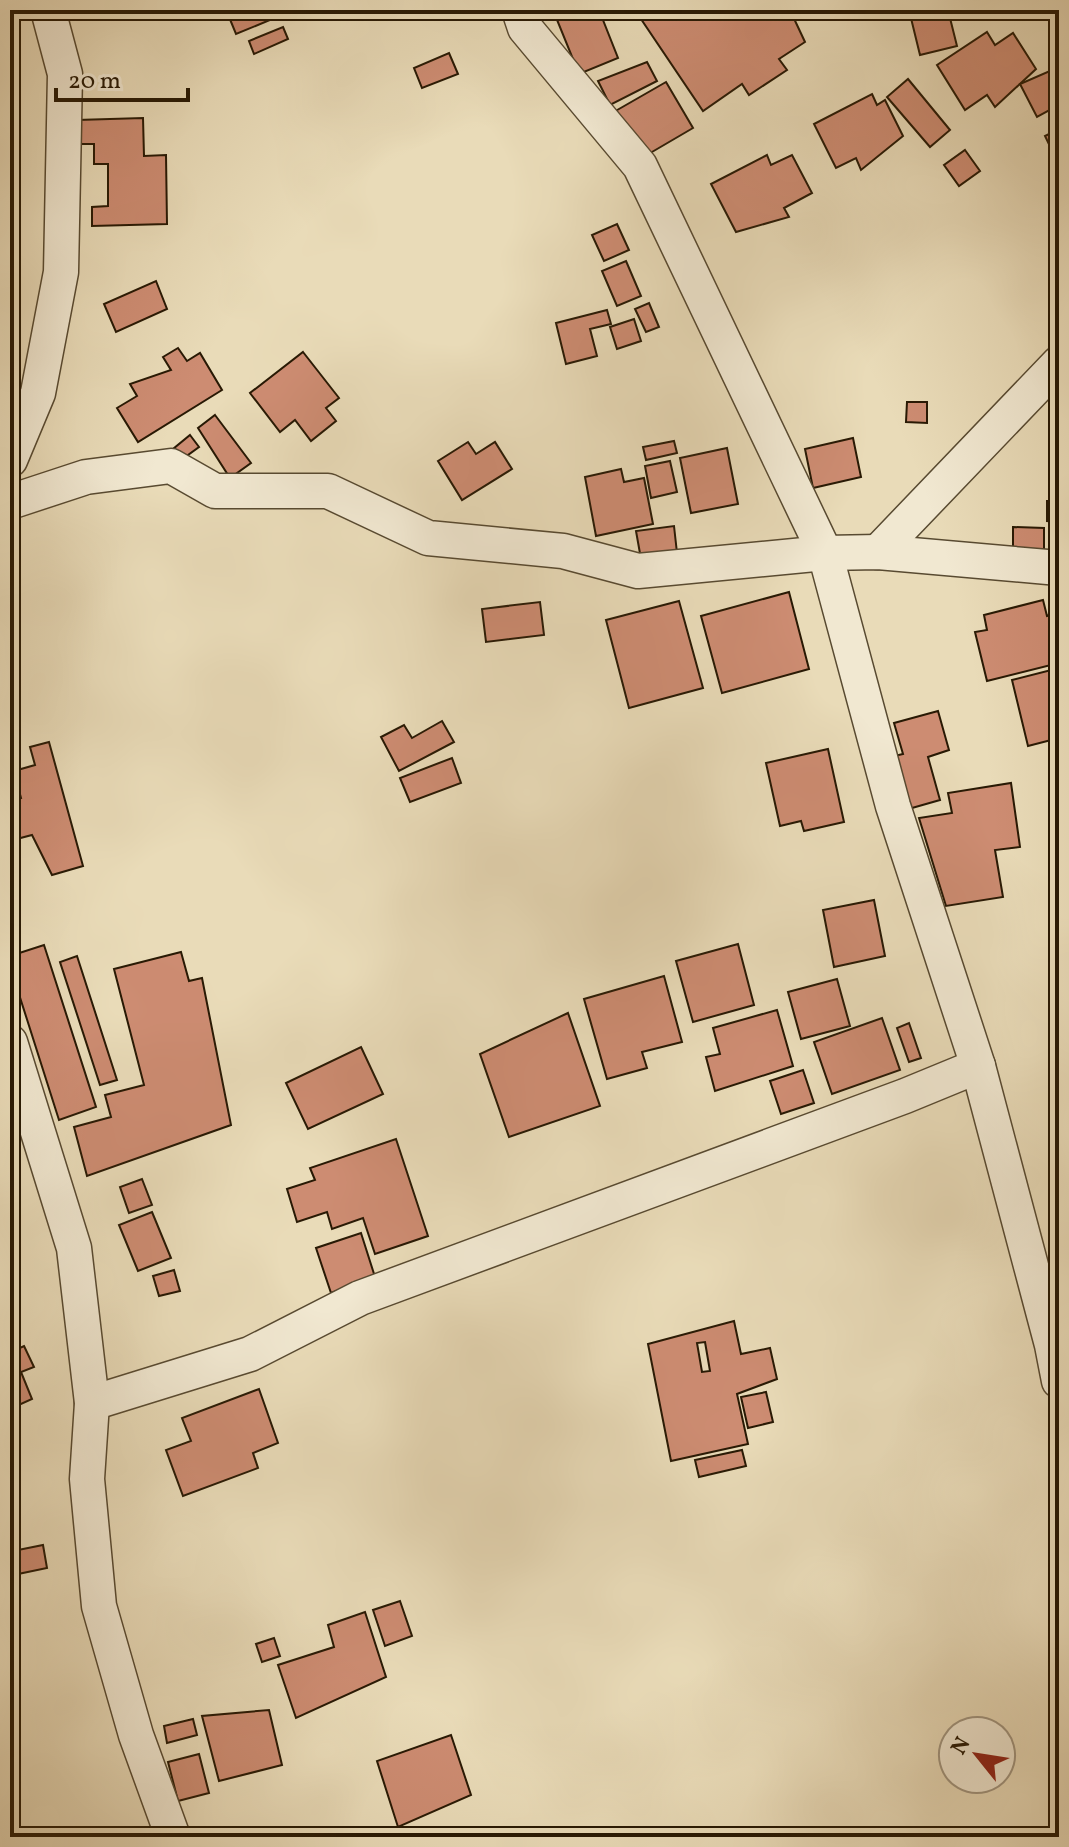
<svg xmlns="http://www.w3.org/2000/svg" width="1069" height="1847" font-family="Vollkorn,serif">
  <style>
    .building { fill: #cd8c72; stroke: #281904; stroke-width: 2; fill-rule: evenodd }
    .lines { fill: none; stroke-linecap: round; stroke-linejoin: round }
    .street-casing { stroke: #584a31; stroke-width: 37 }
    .street { stroke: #f1e8d1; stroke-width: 34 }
  </style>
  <rect width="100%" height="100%" fill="#e9dbb8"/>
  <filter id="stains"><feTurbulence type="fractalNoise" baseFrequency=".0025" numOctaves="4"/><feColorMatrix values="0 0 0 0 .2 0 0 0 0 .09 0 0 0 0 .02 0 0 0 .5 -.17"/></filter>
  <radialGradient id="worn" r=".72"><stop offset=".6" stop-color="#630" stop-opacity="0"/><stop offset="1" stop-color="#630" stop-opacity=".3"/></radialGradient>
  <g class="building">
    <polygon points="233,10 266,10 270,20 236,34 227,12"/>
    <polygon points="553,10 599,10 618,58 579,74"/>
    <polygon points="654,10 790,10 805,42 779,59 787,70 749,95 742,84 703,111 641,19"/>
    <polygon points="909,10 948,10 957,46 920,55"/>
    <polygon points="283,27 288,39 254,54 249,41"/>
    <polygon points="987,32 995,45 1013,33 1036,69 995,107 987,95 965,110 937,65"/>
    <polygon points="449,53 458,74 422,88 414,68"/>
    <polygon points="647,62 657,81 610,105 598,81"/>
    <polygon points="1059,67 1059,105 1037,117 1020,84"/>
    <polygon points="908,79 950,130 930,147 887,97"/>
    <polygon points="666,82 693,128 640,159 612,113"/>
    <polygon points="872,94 877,105 885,100 903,136 861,170 856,158 836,168 814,124"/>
    <polygon points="143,118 144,156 166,155 167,224 92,226 92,207 108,206 108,164 94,164 94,144 77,144 77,120"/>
    <polygon points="1059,129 1059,165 1045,136"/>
    <polygon points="965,150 980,171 959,186 944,165"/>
    <polygon points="767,155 771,165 792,155 812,193 784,208 789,217 736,232 711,184"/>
    <polygon points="617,224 629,250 604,261 592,235"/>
    <polygon points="626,261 641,296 617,306 602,271"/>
    <polygon points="156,281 167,309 116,332 104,304"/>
    <polygon points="649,303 659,327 646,332 635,309"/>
    <polygon points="607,310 611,324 590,329 597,356 566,364 556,323"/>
    <polygon points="634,319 641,341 617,349 610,327"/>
    <polygon points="178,348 187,361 200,353 222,390 138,442 117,408 137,396 130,384 171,370 163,357"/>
    <polygon points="303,352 339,398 326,408 336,421 311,441 295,420 280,432 250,393"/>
    <polygon points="907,402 927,402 927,423 906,422"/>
    <polygon points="215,415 251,463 230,478 198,428"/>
    <polygon points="190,435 199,447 181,460 173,449"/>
    <polygon points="853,438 861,477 813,488 805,449"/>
    <polygon points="674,441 677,453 646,460 643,447"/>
    <polygon points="468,442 476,454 495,442 512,469 462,500 438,461"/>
    <polygon points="727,448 738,504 691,513 680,458"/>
    <polygon points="670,461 677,492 651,498 645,466"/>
    <polygon points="621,469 624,482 644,478 653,524 596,536 585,477"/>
    <polygon points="1047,501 1059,501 1059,522 1047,521"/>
    <polygon points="674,526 677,553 641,559 636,531"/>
    <polygon points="1013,527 1044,528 1044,551 1013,551"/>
    <polygon points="789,592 809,669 722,693 701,616"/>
    <polygon points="1043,600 1047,616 1059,613 1059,663 987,681 975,632 987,630 984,615"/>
    <polygon points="679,601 703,688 629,708 606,620"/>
    <polygon points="540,602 544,635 486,642 482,609"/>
    <polygon points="1059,668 1059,738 1028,746 1012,680"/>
    <polygon points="938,711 949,750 928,757 940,800 905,810 890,757 903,754 894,723"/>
    <polygon points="442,721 454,742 399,771 381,737 404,725 412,738"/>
    <polygon points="49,742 83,866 52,875 32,835 13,840 10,826 10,801 21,798 14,771 35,765 30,747"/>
    <polygon points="828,749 844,822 804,831 801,821 780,826 766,763"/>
    <polygon points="452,758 461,783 410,802 400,778"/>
    <polygon points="1011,783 1020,847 995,850 1003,897 946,906 919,818 952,813 948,793"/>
    <polygon points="874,900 885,956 834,967 823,910"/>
    <polygon points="738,944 754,1005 693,1022 676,961"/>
    <polygon points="44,945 96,1107 59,1120 10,966 10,956"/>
    <polygon points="181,952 189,981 202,978 231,1125 87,1176 74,1127 111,1117 105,1095 144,1085 114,969"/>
    <polygon points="77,956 117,1080 100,1085 60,962"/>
    <polygon points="664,976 682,1042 642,1052 647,1068 607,1079 584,999"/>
    <polygon points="837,979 850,1026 801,1039 788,992"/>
    <polygon points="777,1010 793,1066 715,1091 706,1057 720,1054 713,1028"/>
    <polygon points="568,1013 600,1106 509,1137 480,1054"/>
    <polygon points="882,1018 900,1070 832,1094 814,1042"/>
    <polygon points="909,1023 921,1058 909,1062 897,1028"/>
    <polygon points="361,1047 383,1094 308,1129 286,1083"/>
    <polygon points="803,1070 814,1103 781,1114 770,1081"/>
    <polygon points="396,1139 428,1236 375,1254 363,1218 332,1229 327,1212 297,1222 287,1189 315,1180 310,1168"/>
    <polygon points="142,1179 152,1205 129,1213 120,1187"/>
    <polygon points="152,1212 171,1258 138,1271 119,1225"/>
    <polygon points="361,1233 375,1277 331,1293 316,1248"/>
    <polygon points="174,1270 180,1291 159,1296 153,1276"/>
    <path d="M734,1321L741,1354L770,1348L777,1379L737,1394L748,1444L671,1461L648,1344ZM705,1342L710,1371L702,1372L697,1343Z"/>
    <polygon points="24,1346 34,1367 21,1372 32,1399 10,1409 10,1351 11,1352"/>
    <polygon points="259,1389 278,1443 253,1453 258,1468 183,1496 166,1450 191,1441 182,1418"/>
    <polygon points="766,1392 773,1422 748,1428 741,1397"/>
    <polygon points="742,1450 746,1466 699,1477 695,1460"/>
    <polygon points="43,1545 47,1568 18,1574 13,1551"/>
    <polygon points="400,1601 412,1636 385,1646 373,1610"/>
    <polygon points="365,1612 386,1677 296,1718 278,1665 334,1647 328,1625"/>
    <polygon points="274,1638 280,1656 262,1662 256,1644"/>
    <polygon points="269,1710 282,1765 219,1781 202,1716"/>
    <polygon points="193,1719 197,1735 167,1743 164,1726"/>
    <polygon points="451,1735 471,1795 398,1827 377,1761"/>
    <polygon points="199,1754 209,1793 178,1801 168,1762"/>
  </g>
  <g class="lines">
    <g class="street-casing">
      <g id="street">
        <polyline points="519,10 525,28 640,166 825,553 893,806 978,1066 1052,1345 1059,1381"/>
        <polyline points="10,460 38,393 61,272 65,74 48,10"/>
        <polyline points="10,502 86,477 171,466 215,491 328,491 428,538 563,551 638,571 825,553 878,552 1059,568"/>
        <polyline points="878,552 1059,363"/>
        <polyline points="10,1042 74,1248 92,1403 87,1479 99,1606 136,1735 173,1837"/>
        <polyline points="92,1403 250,1354 360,1298 905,1096 978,1066"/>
      </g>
    </g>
    <use href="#street" class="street"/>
  </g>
  <rect width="1069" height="1847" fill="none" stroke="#e9dbb8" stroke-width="40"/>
  <rect x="12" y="12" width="1045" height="1823" fill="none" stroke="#281904" stroke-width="4"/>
  <rect x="20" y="20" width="1029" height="1807" fill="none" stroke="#281904" stroke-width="2"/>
  <g transform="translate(977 1755) rotate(300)"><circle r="38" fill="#f1e8d1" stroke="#a1957f" stroke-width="2"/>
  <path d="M0-6L14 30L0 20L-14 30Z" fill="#8f2418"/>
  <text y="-12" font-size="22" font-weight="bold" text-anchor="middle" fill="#281904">N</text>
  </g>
  <path d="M56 88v12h132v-12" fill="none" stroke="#281904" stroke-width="4"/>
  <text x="68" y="88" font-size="24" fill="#281904" stroke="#f1e8d1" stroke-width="6" paint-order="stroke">20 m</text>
  <rect width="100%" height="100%" filter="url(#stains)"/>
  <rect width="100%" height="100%" fill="url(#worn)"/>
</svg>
